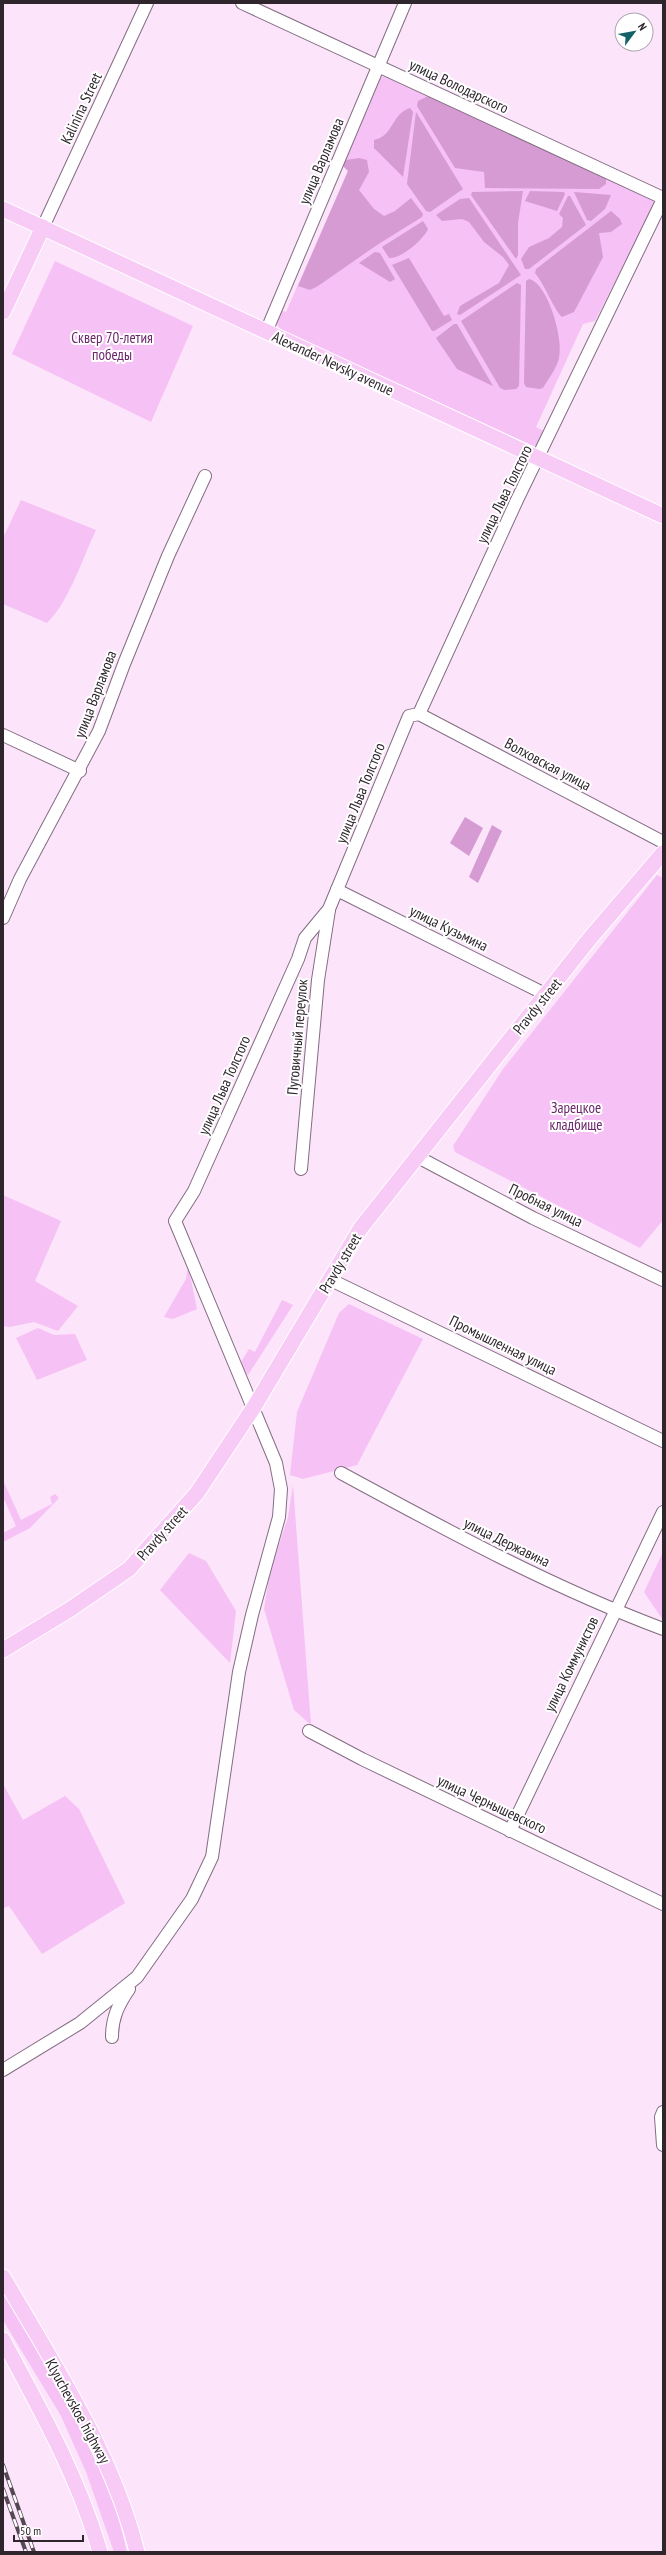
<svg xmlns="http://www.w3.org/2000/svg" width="666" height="2555" font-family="'PT Sans Narrow',sans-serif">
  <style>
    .green { fill: #f6c1f4 }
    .forest { fill: #d69bd3 }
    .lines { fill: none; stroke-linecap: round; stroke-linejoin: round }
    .minor-casing { stroke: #836d82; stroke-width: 14 }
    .major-casing { stroke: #fff; stroke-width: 17 }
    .minor { stroke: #fff; stroke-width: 12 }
    .major { stroke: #f8cbf7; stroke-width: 15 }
    .rail-casing { stroke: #544853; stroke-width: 4 }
    .rail { stroke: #fff; stroke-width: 2.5; stroke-dasharray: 8; stroke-linecap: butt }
    .labels { text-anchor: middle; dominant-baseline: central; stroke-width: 4; stroke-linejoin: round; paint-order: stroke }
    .street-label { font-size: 15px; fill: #2e252d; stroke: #fff }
    .park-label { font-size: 15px; fill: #6b276b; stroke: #fff }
  </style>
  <rect width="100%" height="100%" fill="#fce4fb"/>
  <g class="green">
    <polygon points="384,76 654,200 655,204 595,321 583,324 536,427 544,431 537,445 533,446 280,329 275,321 280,310 286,312 348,171 343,166 379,79"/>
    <polygon points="55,261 193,326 151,422 12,354"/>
    <path d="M21,500L96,530C83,557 69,602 47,623L3,604V538Z"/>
    <polygon points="657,875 663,878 663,1220 640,1248 455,1152 453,1146 503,1069"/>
    <polygon points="3,1195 61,1221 35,1281 78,1306 58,1331 34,1322 10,1327 3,1326"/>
    <polygon points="188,1265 197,1309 173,1319 164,1317 186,1279"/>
    <polygon points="282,1300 293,1305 248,1375 243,1369 241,1362 249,1349 255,1352"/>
    <polygon points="349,1304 423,1339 357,1465 303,1479 290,1475 297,1412 339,1313"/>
    <polygon points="38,1328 54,1335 75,1334 87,1360 37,1380 16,1338"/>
    <polygon points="3,1480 21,1520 52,1504 50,1497 55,1494 59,1498 30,1528 3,1542 3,1533 16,1526 3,1497"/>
    <polygon points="293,1485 311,1725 294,1710 264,1609 270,1572 288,1517"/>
    <polygon points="663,1552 663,1620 644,1592"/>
    <polygon points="189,1553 206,1561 236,1611 230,1663 160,1590"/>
    <polygon points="3,1784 23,1820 65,1796 79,1809 125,1903 42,1954 9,1906 3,1908"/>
    <polygon points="3,2287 83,2430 115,2504 127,2552 114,2552 86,2472 61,2416 3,2320"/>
  </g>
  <g class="forest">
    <polygon points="428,96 606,178 606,184 599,189 485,188 484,172 455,168 417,106 418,101"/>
    <path d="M410,108L413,112L403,177L374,148V140C394,136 391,114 410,108Z"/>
    <polygon points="416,112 463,189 430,212 426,211 407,184"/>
    <polygon points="359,158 367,160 369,172 359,190 374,209 384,216 395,211 411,198 423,214 422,217 377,245 318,286 310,290 298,286 348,171 343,166 346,160"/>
    <polygon points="523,191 518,223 518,255 516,259 471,195 472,192"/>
    <polygon points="530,191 564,192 565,194 557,211 525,201"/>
    <polygon points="574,192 611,195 605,209 591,221 587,220"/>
    <polygon points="568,196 570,196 586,225 529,269 525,269 521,259 529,247 549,238 562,227 563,218 559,214"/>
    <polygon points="469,198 521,275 460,315 457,314 460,306 499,283 509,265 503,257 484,242 469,222 462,219 442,221 436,215 460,199"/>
    <path d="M611,211L620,219L622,224L611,232L599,233L603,257L574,312L562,317C554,310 545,285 535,273L536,269Z"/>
    <path d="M423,221L428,229C423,240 401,259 389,258L382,247Z"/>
    <polygon points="375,252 380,253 395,279 390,282 359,263"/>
    <polygon points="409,258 444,316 449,314 452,320 434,331 432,331 392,265"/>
    <path d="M529,279C548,283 564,340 559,358C557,368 548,379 543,388L539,389L526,387L524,383L526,281Z"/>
    <polygon points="517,283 521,285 519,386 516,389 505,390 500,388 461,321"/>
    <polygon points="454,324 457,324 493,386 457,369 436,338"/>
    <polygon points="465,817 483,828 469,856 450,843"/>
    <polygon points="492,825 502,831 478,883 469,877"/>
  </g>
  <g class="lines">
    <g class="minor-casing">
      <g id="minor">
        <polyline points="242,3 663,198"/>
        <polyline points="43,227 147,3"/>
        <polyline points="266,332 405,3"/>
        <polyline points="419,714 663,842"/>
        <polyline points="3,735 80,771"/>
        <polyline points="337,890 547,995"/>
        <polyline points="3,918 20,879 99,731 124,664 168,556 205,476"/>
        <polyline points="416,1156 533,1218 663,1280"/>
        <polyline points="301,1169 318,980 329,910"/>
        <polyline points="329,1279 663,1441"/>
        <path d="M341,1473C446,1530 551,1587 663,1629"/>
        <polyline points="309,1731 362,1759 663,1904"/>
        <polyline points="510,1831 663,1512"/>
        <path d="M112,2037C112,2018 118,2005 129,1989"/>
        <polyline points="3,2070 80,2023 137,1977 192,1899 212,1857 239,1672 252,1615 279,1517 281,1489 276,1463 175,1221 194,1191 298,959 305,938 329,909 409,716 419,714 517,500 663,199"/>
        <polyline points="663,2112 661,2117 663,2145"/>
      </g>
    </g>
    <g class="major-casing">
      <g id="major">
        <polyline points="3,209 663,516"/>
        <polyline points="3,312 43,227"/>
        <polyline points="3,1650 69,1610 129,1569 197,1493 254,1407 360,1229 591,937 663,853"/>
        <path d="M3,2277C54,2365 112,2452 137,2552"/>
        <path d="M3,2340C40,2409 78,2476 100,2552"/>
      </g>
    </g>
    <use href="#minor" class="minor"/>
    <use href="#major" class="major"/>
    <g class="rail-casing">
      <g id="rail">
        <polyline points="3,2465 34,2552"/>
        <polyline points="3,2489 26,2552"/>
      </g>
    </g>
    <use href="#rail" class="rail"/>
  </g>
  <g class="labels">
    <g class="street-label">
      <text transform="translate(459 86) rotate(25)">улица Володарского</text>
      <text transform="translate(81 108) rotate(-65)">Kalinina Street</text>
      <text transform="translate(321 161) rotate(-67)">улица Варламова</text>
      <text transform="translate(333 363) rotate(25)">Alexander Nevsky avenue</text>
      <text transform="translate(504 494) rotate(-64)">улица Льва Толстого</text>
      <text transform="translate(95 694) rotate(-69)">улица Варламова</text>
      <text transform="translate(548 764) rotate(28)">Волховская улица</text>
      <text transform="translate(360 793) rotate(-68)">улица Льва Толстого</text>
      <text transform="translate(449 928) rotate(26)">улица Кузьмина</text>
      <text transform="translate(537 1006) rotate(-51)">Pravdy street</text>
      <text transform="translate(297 1037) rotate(-85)">Пуговичный переулок</text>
      <text transform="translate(224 1085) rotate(-66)">улица Льва Толстого</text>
      <text transform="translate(546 1205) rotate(26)">Пробная улица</text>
      <text transform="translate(340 1263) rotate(-59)">Pravdy street</text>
      <text transform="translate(503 1345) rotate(26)">Промышленная улица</text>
      <text transform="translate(162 1533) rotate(-48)">Pravdy street</text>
      <text transform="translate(507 1542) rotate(26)">улица Державина</text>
      <text transform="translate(571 1664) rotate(-64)">улица Коммунистов</text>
      <text transform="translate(492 1804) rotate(25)">улица Чернышевского</text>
      <text transform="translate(78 2411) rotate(61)">Klyuchevskoe highway</text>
    </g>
    <g class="park-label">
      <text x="112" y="337">Сквер 70-летия<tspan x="112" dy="17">победы</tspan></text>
      <text x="576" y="1107">Зарецкое<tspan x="576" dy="17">кладбище</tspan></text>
    </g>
  </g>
  <rect width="666" height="2555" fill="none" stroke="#2e252d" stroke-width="8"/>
  <g transform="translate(634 32) rotate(58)"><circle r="19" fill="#ffffff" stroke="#aba8ab"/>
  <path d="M0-3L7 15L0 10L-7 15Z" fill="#126268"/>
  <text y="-6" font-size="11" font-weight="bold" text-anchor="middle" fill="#2e252d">N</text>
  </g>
  <path d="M14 2535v6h69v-6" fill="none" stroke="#2e252d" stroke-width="2"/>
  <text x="20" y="2535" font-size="12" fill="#2e252d" stroke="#ffffff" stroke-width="3" paint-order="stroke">50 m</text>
</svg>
